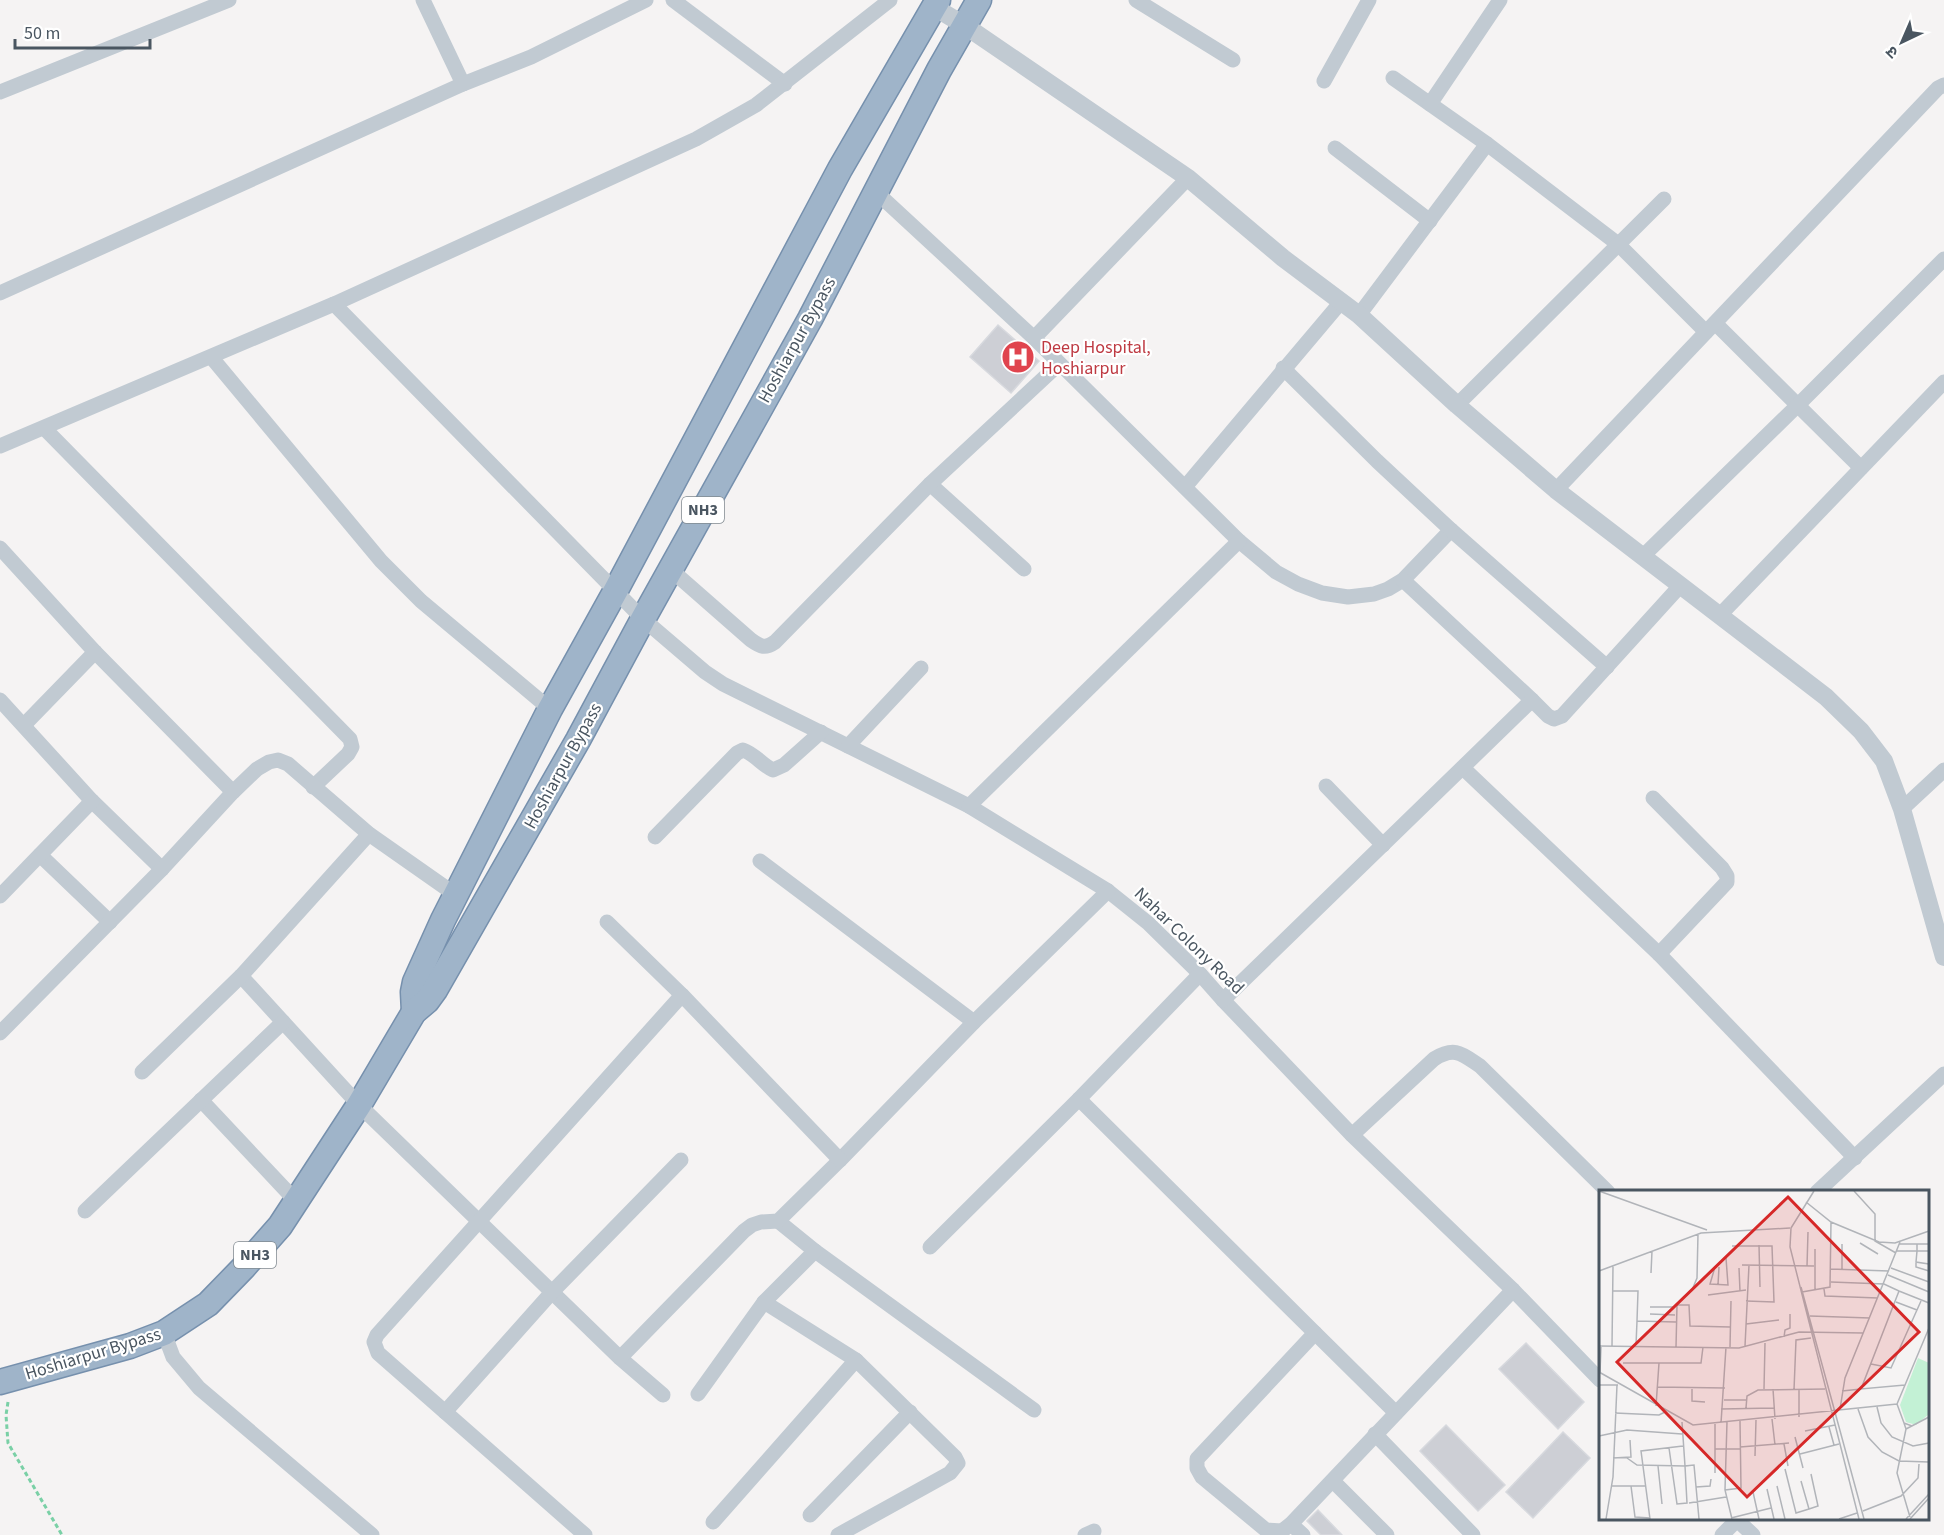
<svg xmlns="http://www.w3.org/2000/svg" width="1944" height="1535" font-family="'Source Sans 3','Noto Sans Devanagari',sans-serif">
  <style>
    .building { fill: #cdcfd5; stroke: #d7d9de; stroke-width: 1.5 }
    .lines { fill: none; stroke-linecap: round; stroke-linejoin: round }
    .trunk-casing { stroke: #7690ad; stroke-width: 27 }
    .path { stroke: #7ad0a6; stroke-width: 3; stroke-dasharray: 4.5 3; stroke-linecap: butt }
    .minor { stroke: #c1cad2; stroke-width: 15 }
    .tertiary { stroke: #c1cad2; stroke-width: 18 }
    .trunk { stroke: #9fb4c9; stroke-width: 24 }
    .labels { text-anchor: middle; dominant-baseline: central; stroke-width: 4.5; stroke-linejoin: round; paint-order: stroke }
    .shield { fill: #fff; stroke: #808990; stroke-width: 1.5 }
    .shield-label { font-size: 16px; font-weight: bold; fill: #4a5661 }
    .street-label { font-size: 18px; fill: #4a5661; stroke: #fff }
    .health-label { font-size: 18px; fill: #be3a42; stroke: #fff; text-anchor: start }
    .inset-road { fill: none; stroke: #b1b4b9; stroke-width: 1.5 }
    .view { fill: #d62828; fill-opacity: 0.15; stroke: #d62828; stroke-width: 3 }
    .inset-edge { fill: none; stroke: #4a5661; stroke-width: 3 }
  </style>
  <rect width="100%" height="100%" fill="#f5f3f3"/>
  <g class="building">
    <polygon points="998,325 1039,361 1011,393 970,357"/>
    <polygon points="1526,1343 1584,1402 1558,1429 1499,1369"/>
    <polygon points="1446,1425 1505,1485 1478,1511 1420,1451"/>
    <polygon points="1563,1432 1590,1458 1533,1518 1506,1492"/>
    <polygon points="1318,1510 1342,1535 1321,1535 1307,1521"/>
  </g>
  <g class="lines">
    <g class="trunk-casing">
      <g id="trunk">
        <polyline points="414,1012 413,992 415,982 443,920 550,709 616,590 840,169 938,0"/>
        <polyline points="0,1382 130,1346 164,1333 208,1304 243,1268 280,1226 359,1105 414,1012 427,1001 435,990 578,740 643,619 810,319 939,70 979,0"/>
      </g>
    </g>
    <polyline class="path" points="8,1402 6,1415 8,1443 62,1535"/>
    <g class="minor">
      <polyline points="423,0 463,84"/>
      <polyline points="673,0 785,84"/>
      <polyline points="1136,0 1233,60"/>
      <polyline points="1393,78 1487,144 1618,244 1706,332"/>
      <polyline points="1324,81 1369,0"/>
      <polyline points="0,92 229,0"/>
      <polyline points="1430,104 1500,0"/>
      <polyline points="1335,148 1430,221"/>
      <polyline points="876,192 1034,338 1239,541 1276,572 1298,584 1322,593 1348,597 1374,594 1388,589 1403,580 1451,530"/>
      <polyline points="0,293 463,84 531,57 646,0"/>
      <polyline points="334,304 643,619 705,672 723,684 969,806 1108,891 1148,923 1200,974 1223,1000 1352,1135 1513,1290 1600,1380"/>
      <polyline points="1359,315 1487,144"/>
      <polyline points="1715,323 1861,468"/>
      <polyline points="1034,338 1188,178"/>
      <polyline points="212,358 381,561 421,601 550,709"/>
      <polyline points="1283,368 1377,461 1451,530 1607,667"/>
      <polyline points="1457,405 1664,199"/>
      <polyline points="45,429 350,739 352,747 348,754 313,787"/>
      <polyline points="0,446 334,304 696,139 756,105 890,0"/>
      <polyline points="930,484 1024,569"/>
      <polyline points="1185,487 1341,302"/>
      <polyline points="1556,490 1938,88 1944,85"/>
      <polyline points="0,548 95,652 233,792"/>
      <polyline points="1642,557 1798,405 1944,259"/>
      <path d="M670,569L751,640C761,647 765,649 775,642L930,484L1059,364"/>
      <polyline points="1403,580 1532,700"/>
      <polyline points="1720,615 1944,382"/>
      <polyline points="0,700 92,801 162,869"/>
      <polyline points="24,725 95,652"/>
      <polyline points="848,746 921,668"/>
      <polyline points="1463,768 1659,954 1855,1158"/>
      <polyline points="1326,786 1383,845"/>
      <polyline points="1653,798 1722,868 1727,876 1727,882 1659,954"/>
      <polyline points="969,806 1239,541"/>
      <polyline points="1902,809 1944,770"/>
      <path d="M655,837L737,753L743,750C755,754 762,765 773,770L784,765L821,732"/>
      <polyline points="40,855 110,922"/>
      <polyline points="760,861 974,1022"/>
      <polyline points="0,896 92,801"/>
      <polyline points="607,922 682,995"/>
      <polyline points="241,976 359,1105 620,1358 663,1395"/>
      <polyline points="1223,1000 1532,700 1548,716 1554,719 1562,716 1680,586"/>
      <polyline points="0,1033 162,869 233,792 257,769 269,762 278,760 288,764 369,834 456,895"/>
      <polyline points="142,1072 241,976 369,834"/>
      <polyline points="1079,1099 1315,1333 1197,1459 1197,1468 1202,1477 1266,1530 1282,1531 1291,1524 1513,1290"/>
      <polyline points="201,1100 296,1201"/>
      <path d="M1352,1135L1434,1059C1455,1046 1462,1054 1480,1066L1608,1192"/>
      <polyline points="1817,1192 1944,1074"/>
      <polyline points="85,1211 283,1022"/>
      <polyline points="778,1221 815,1251 1034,1410"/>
      <polyline points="930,1247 1079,1099 1200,974"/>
      <polyline points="764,1302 856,1360"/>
      <polyline points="164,1333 173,1357 199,1388 372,1535"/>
      <polyline points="1315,1333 1396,1413"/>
      <polyline points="620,1358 744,1231 752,1225 761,1222 778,1221 840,1160 974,1022 1108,891"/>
      <polyline points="698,1394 764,1302 815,1251"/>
      <polyline points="445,1412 553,1291 681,1160"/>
      <polyline points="1375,1434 1473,1535"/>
      <polyline points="1333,1481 1387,1535"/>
      <polyline points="810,1515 910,1412"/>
      <polyline points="1735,1518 1753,1535"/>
      <polyline points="713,1522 856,1360 955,1457 958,1463 950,1473 838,1535"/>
      <polyline points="1291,1524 1303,1535"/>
      <polyline points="585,1535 378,1353 374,1342 377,1335 682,995 840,1160"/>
      <polyline points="1085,1535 1094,1531"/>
      <polyline points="1722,1535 1737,1520"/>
    </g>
    <polyline class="tertiary" points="934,7 964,25 1188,178 1283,258 1359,315 1457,405 1556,490 1826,697 1861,731 1884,761 1902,809 1944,957"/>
    <use href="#trunk" class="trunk"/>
  </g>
  <defs>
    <g id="hospital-disc" transform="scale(1.725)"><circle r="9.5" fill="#e0444e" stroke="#fff"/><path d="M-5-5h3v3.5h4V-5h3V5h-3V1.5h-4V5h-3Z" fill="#fff"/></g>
  </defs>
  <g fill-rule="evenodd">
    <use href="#hospital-disc" x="1018" y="357"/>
  </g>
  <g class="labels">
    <g class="shield">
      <rect x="682" y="497" width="42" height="26" rx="4.5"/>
      <rect x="234" y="1242" width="42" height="26" rx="4.5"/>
    </g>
    <g class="shield-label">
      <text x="703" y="510">NH3</text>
      <text x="255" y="1255">NH3</text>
    </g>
    <g class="street-label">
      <text transform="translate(797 340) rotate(-61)">Hoshiarpur Bypass</text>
      <text transform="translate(563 766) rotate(-61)">Hoshiarpur Bypass</text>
      <text transform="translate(1189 941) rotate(44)">Nahar Colony Road</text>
      <text transform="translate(93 1354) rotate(-17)">Hoshiarpur Bypass</text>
    </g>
    <g class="health-label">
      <text x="1041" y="347">Deep Hospital,<tspan x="1041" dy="21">Hoshiarpur</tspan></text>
    </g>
  </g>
  <g transform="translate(1599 1190)">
    <rect width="330" height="330" fill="#f5f3f3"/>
    <path d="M319,168L330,173V224L317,235L307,232L301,215Z" fill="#c3f1d5"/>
    <path class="inset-road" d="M0,1L108,40M215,1L192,38L191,57L260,329M255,1L276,24V51L297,63M207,12L232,32L280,52L296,53L330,41M261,53L279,64M243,54V79M300,54H330M160,55L161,97M133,56H173L175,112L147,111M216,59V99M298,61H318V54M330,61H318L317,72L330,74M317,72V77L330,81M143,75L215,76M208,76L209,42M116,77L111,94L129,95L127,68M140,78L141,101M292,78L330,92M231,79L290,81M0,81L102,43L191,38M52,83L53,61M289,85L330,102M232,92L285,94L300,101M119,95L120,77M202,97L265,329M225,99L226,106L279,108M93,100L98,88L99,44M13,101H39L38,131M203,102L231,97L232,32M109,105L147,100M297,112L318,120M51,117H76M51,124L76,125M211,126L271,128M147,134L180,130M185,147L186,140L191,138V124M37,155L38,131L77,132M0,156L140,158L200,142L264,143M13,156L14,76M146,156L150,75M77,157L78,115H90L91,136L131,137M131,157L132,111M24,173H102L104,157M272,174L292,178L322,111M0,182L94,235L298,214M1,183L2,156M0,195H19M306,195L262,199L300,101L330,113M58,197L126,198M93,199V211L106,212M165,199L166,153M174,199L176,229M195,200L197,150L212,148M243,201L262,199M125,210H147M57,216L60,173M278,217L282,233L293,247L314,256L330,253M147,218L148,206L159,200L226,199M122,219L175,218M241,219L246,188L301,52M259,219L269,247L283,262L300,271L330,272M16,223L60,225L66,222M200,227V200M173,229L176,255M128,232L126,300L133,329M122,233L127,157M305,233L298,214L330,138M116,234V283M230,237L235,255M307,239L330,227M206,241L236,235M0,246L28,240L83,244M196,247L204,278M185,254L189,276M141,257L190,253M70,258L78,314L88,313L86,276L95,275L100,329M116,259H141M201,264L240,254M156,266L157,230M14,268L32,267L31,250M28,268L38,275L86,276L83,232M59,276L63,314M186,279L197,323L210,319M202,291L210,319L219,316L212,284M12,296H46M32,296L36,327L51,328M178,296L186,329M97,297L111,296L112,289M168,299L175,329M126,300L142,298L141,231M154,302L160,329M90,313L127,307M264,321L302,306L319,288L320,274M311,327L298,283L307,239L305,233L313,236M132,328L172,318M7,329L14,287L18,195M51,329L42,261L84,256M240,329L258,323M307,329L330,304M311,329L330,308"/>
    <path class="view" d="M189,7L320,142L148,307L18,172Z"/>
    <rect width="330" height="330" class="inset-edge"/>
  </g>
  <g transform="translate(1902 42) rotate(224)" stroke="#ffffff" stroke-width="4.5" paint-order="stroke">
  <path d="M0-4.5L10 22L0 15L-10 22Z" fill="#4a5661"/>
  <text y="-9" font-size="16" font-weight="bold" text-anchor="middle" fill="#4a5661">उ</text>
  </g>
  <path d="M15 39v9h135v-9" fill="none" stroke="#4a5661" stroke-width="3"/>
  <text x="24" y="39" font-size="18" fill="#4a5661" stroke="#ffffff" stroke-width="4.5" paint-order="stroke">50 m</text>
</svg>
